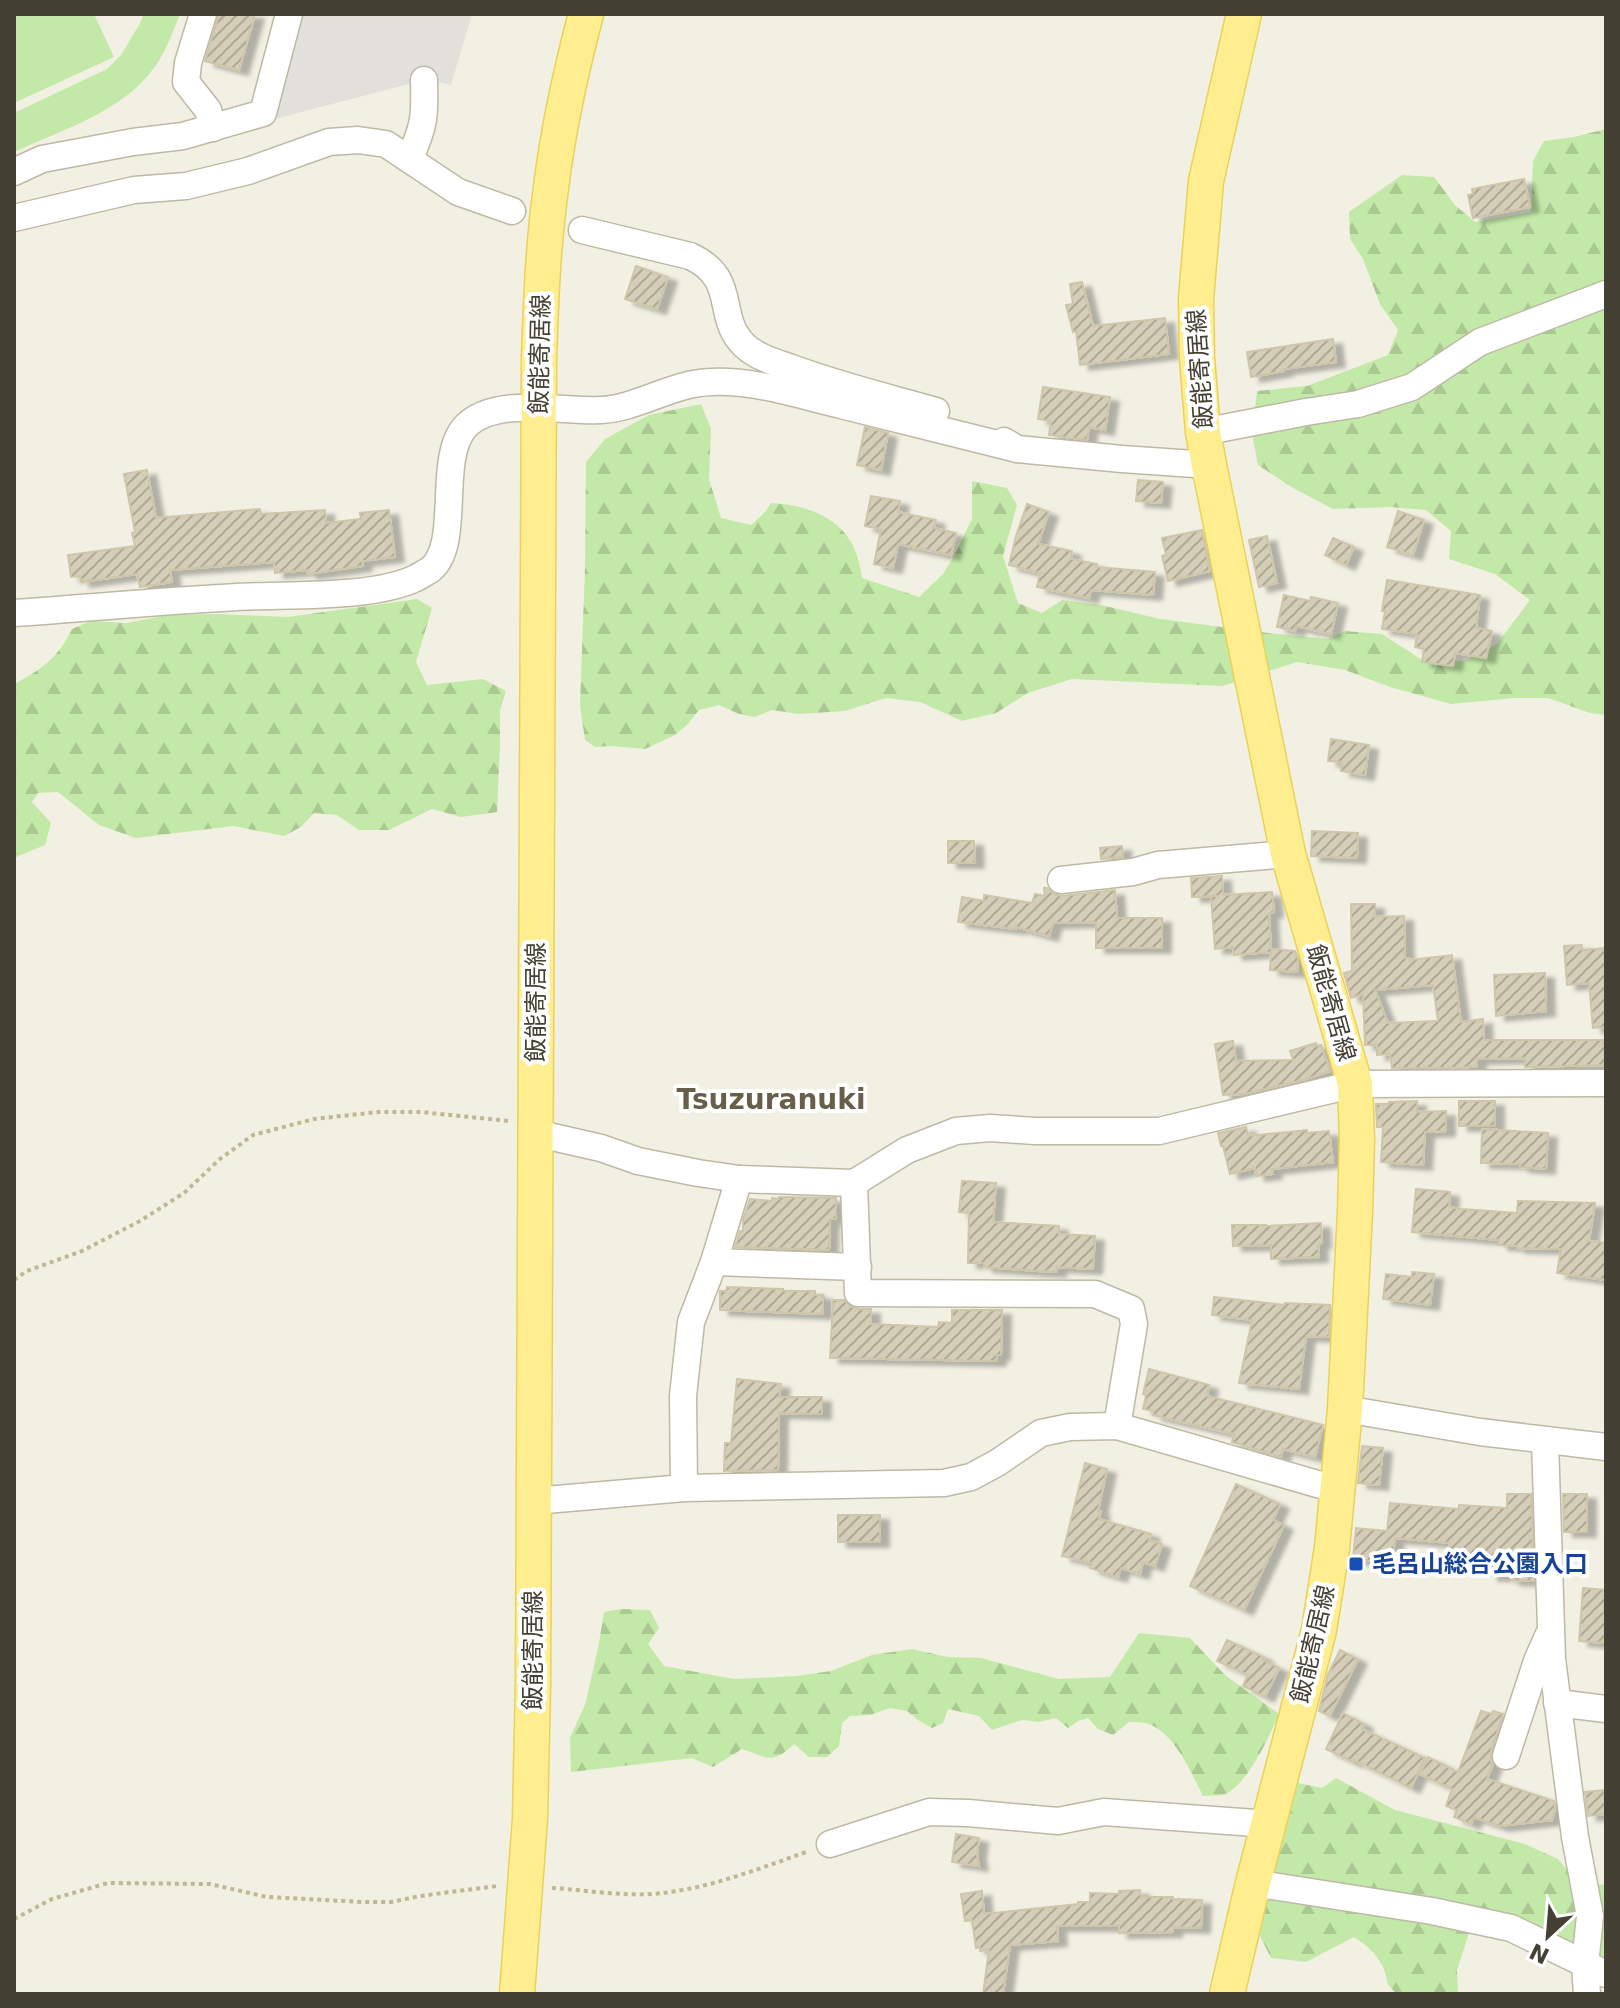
<svg xmlns="http://www.w3.org/2000/svg" width="1620" height="2008" font-family="'DejaVu Sans','Noto Sans JP',sans-serif">
  <style>
    .forest { fill: url(#forest-firs) }
    .pitch { fill: #c3e9a8 }
    .parking { fill: #e2e0db }
    .building { fill: url(#building-hatch); stroke: #cfc6aa; stroke-width: 2; fill-rule: evenodd; filter: url(#shadow) }
    .lines { fill: none; stroke-linecap: round; stroke-linejoin: round }
    .minor-casing { stroke: #beb9a5; stroke-width: 29 }
    .major-casing { stroke: #e9d25a; stroke-width: 37 }
    .path { stroke: #c0b795; stroke-width: 4; stroke-dasharray: 4 4; stroke-linecap: butt }
    .minor { stroke: #fff; stroke-width: 26 }
    .major { stroke: #ffee8f; stroke-width: 34 }
    .transit-dot { fill: #1a4fb4; stroke: #fff; stroke-width: 3 }
    .labels { text-anchor: middle; dominant-baseline: central; stroke-width: 8; stroke-linejoin: round; paint-order: stroke }
    .street-label { font-size: 24px; fill: #444033; stroke: #fff }
    .transit-label { font-size: 24px; font-weight: bold; fill: #164399; stroke: #fff; text-anchor: start }
    .quarter-label { font-size: 28px; font-weight: bold; fill: #675f49; stroke: #fff }
  </style>
  <defs>
    <pattern id="forest-firs" width="22" height="20" patternUnits="userSpaceOnUse" patternTransform="scale(2)"><rect width="22" height="20" fill="#c3e9a8"/><path d="M5 1l3.5 6h-7zM16 11l3.5 6h-7z" fill="#a9c991"/></pattern>
    <pattern id="building-hatch" width="6" height="6" patternUnits="userSpaceOnUse" patternTransform="scale(2)"><rect width="6" height="6" fill="#d4cdb7"/><path d="M-1 1l2-2M0 6l6-6M5 7l2-2" fill="none" stroke="#aea895"/></pattern>
    <filter id="shadow"><feDropShadow dx="9" dy="5" stdDeviation="2" flood-color="#0004"/></filter>
  </defs>
  <rect width="100%" height="100%" fill="#f2f0e2"/>
  <g class="forest">
    <path d="M1606,129V715L1590,713L1548,698H1515L1451,704L1390,687L1345,670L1297,662L1223,686L1072,679L1028,693L996,713L962,721L920,702L886,698L845,711L798,714L772,710L755,717L739,714L719,705L699,710L688,724L675,735L645,749L610,746L595,747L585,740L580,706L585,568L586,462L605,439L649,415L701,404L711,429L709,479L721,518L751,525L765,512L771,503C798,504 830,513 847,536C856,548 860,564 862,578L919,597L943,574L953,558L972,519V481L1007,488L1017,505L1003,556L1018,603L1042,613L1062,600L1101,605L1160,619L1268,633L1328,639L1345,631L1382,634L1425,662L1464,661L1497,644L1530,600L1495,574L1449,559L1451,531L1426,510L1390,507L1333,509L1293,488L1258,465L1252,434L1257,391L1307,386L1388,355L1398,330L1380,304L1363,259L1350,239L1349,212L1402,175L1434,177L1455,205L1475,222L1531,212L1533,161L1544,141L1574,137Z"/>
    <path d="M417,599L432,608L416,662L427,685L483,679L506,691L500,710V747L497,812L461,817L432,809L389,830H359L337,815L314,813L301,827L284,836L233,826L136,838L99,825L58,792L38,793L32,802L51,823L45,845L14,858V684C41,670 59,657 72,629L91,621L127,623L167,615L217,614L288,617Z"/>
    <path d="M621,1609L650,1610L659,1628L648,1644L664,1666L734,1679L797,1676L831,1671L872,1655L912,1649L948,1657L981,1658L1059,1679L1110,1677L1139,1633L1190,1638L1225,1675L1279,1714C1270,1735 1245,1790 1222,1795C1216,1796 1209,1795 1203,1796C1191,1772 1175,1734 1149,1724C1143,1722 1135,1722 1129,1722L1113,1735L1098,1729L1088,1718L1078,1721L1068,1728L1056,1718L1039,1722L1022,1720L992,1730L979,1716L948,1709L943,1723L932,1728L918,1720L907,1711L890,1708L870,1715L850,1716L842,1723L839,1746L827,1757H809L794,1744C772,1765 769,1758 742,1749L713,1767L692,1758L571,1772L570,1738L586,1702L599,1643L604,1612Z"/>
    <path d="M1336,1778L1395,1810L1525,1844L1558,1859L1578,1882L1606,1885V1964L1471,1927L1457,1970L1458,1994H1397C1382,1980 1390,1981 1382,1965C1376,1953 1365,1944 1354,1937L1306,1962L1271,1958L1260,1936L1262,1905L1277,1862L1298,1783L1322,1788Z"/>
  </g>
  <g class="pitch">
    <polygon points="14,14 94,14 114,57 14,103"/>
    <path d="M144,14H180C173,31 167,49 156,65C125,111 62,130 14,152V113L107,69L121,55L139,25Z"/>
  </g>
  <polygon class="parking" points="302,14 472,14 451,85 428,79 271,120"/>
  <g class="building">
    <polygon points="219,14 255,14 239,70 205,61"/>
    <polygon points="1524,179 1530,207 1473,218 1468,195 1473,194 1472,189"/>
    <polygon points="636,266 668,277 657,309 625,299"/>
    <polygon points="1082,282 1093,326 1165,318 1169,354 1080,365 1076,331 1073,332 1066,305 1073,304 1070,284"/>
    <polygon points="1333,339 1336,362 1284,369 1284,371 1251,377 1247,352"/>
    <polygon points="1043,387 1110,397 1105,430 1089,427 1087,440 1049,435 1051,421 1038,419"/>
    <polygon points="865,427 888,433 881,470 857,465"/>
    <polygon points="147,470 156,518 260,509 261,514 325,510 326,523 361,519 360,513 389,510 395,557 362,561 363,566 308,574 307,570 275,573 274,562 170,570 172,582 140,587 137,574 81,582 80,576 71,577 68,555 135,546 132,533 135,532 124,474"/>
    <polygon points="1138,480 1163,482 1161,503 1136,501"/>
    <polygon points="871,496 900,501 898,512 936,520 934,528 956,533 951,555 898,544 893,568 874,564 881,529 865,526"/>
    <polygon points="1027,504 1049,512 1038,544 1072,551 1071,559 1097,564 1096,567 1155,572 1153,595 1091,590 1089,598 1037,587 1040,573 1009,565 1016,536"/>
    <polygon points="1398,511 1424,520 1413,555 1387,547"/>
    <polygon points="1202,530 1210,571 1168,581 1162,556 1166,555 1162,538"/>
    <polygon points="1267,536 1277,583 1259,587 1249,540"/>
    <polygon points="1333,538 1354,547 1346,565 1325,555"/>
    <polygon points="1387,580 1480,595 1476,628 1492,631 1486,658 1455,653 1453,666 1422,662 1424,649 1415,647 1417,634 1382,629 1385,611 1382,611"/>
    <polygon points="1284,595 1310,601 1311,597 1338,603 1331,634 1296,626 1295,631 1277,627"/>
    <polygon points="1331,739 1369,745 1365,775 1341,771 1342,762 1328,761"/>
    <polygon points="1312,831 1358,833 1357,858 1311,856"/>
    <polygon points="948,841 974,841 975,863 948,863"/>
    <polygon points="1122,846 1123,857 1101,859 1100,848"/>
    <polygon points="1222,876 1223,895 1272,892 1274,912 1269,913 1271,949 1295,951 1298,959 1297,972 1270,970 1271,952 1234,955 1233,947 1215,949 1211,896 1218,896 1192,897 1191,878"/>
    <polygon points="1044,888 1047,888 1054,894 1062,896 1115,890 1117,918 1162,918 1162,948 1096,948 1096,922 1053,923 1049,936 1016,927 1016,929 958,922 962,897 984,901 984,895 1032,903 1035,894 1045,896"/>
    <path d="M1351,904H1375V917L1404,916L1405,958H1410V960L1452,955L1461,1022L1483,1019L1484,1040H1603V1044H1606V1065L1525,1067V1058L1477,1059V1066L1462,1068H1392L1390,1054L1377,1055V1045H1365L1363,994L1351,998L1344,973L1352,971ZM1433,985L1438,1021L1388,1023L1375,990Z"/>
    <polygon points="1582,945 1582,950 1606,948 1606,1027 1593,1028 1589,983 1567,985 1564,946"/>
    <polygon points="1545,973 1546,1011 1496,1016 1494,975"/>
    <polygon points="1233,1041 1236,1061 1293,1060 1290,1051 1316,1043 1317,1046 1321,1045 1330,1071 1303,1080 1244,1094 1223,1095 1215,1044"/>
    <polygon points="1417,1101 1417,1112 1446,1111 1446,1131 1425,1132 1423,1165 1381,1162 1383,1127 1377,1127 1376,1104 1389,1104 1389,1102"/>
    <rect x="1459" y="1101" width="36" height="25"/>
    <polygon points="1246,1127 1248,1136 1307,1130 1307,1133 1329,1131 1333,1162 1272,1169 1273,1174 1256,1176 1255,1168 1230,1174 1223,1146 1221,1146 1218,1133"/>
    <polygon points="1482,1129 1548,1133 1546,1169 1520,1167 1520,1164 1481,1163"/>
    <polygon points="962,1181 996,1183 993,1222 1059,1226 1059,1234 1095,1236 1093,1269 1057,1267 1057,1272 1038,1271 984,1267 984,1263 968,1263 969,1213 959,1212"/>
    <polygon points="1416,1189 1450,1192 1449,1207 1462,1209 1517,1213 1518,1201 1595,1203 1589,1241 1606,1243 1606,1280 1557,1273 1561,1249 1517,1248 1517,1246 1499,1245 1499,1240 1412,1232"/>
    <polygon points="779,1197 836,1198 836,1219 830,1219 829,1250 735,1247 740,1231 743,1231 743,1220 750,1199 772,1201 772,1198 779,1199"/>
    <polygon points="1321,1223 1322,1243 1318,1244 1319,1257 1271,1259 1271,1245 1233,1246 1232,1225 1266,1225 1266,1226"/>
    <polygon points="1412,1272 1434,1274 1430,1305 1383,1299 1386,1274 1412,1277"/>
    <polygon points="727,1287 783,1289 783,1291 815,1291 815,1295 823,1295 823,1314 720,1310 720,1291 726,1291"/>
    <polygon points="1214,1297 1285,1305 1285,1303 1330,1305 1329,1337 1306,1336 1299,1389 1239,1383 1252,1320 1212,1315"/>
    <polygon points="833,1300 844,1300 850,1306 857,1309 871,1309 871,1324 938,1327 939,1322 952,1323 952,1310 1002,1310 1001,1355 997,1355 997,1361 830,1358"/>
    <polygon points="1149,1369 1209,1385 1207,1396 1323,1425 1315,1457 1283,1449 1281,1457 1232,1442 1234,1434 1153,1415 1154,1411 1143,1409 1146,1395 1143,1394"/>
    <polygon points="737,1379 781,1384 779,1397 822,1397 822,1414 779,1413 778,1470 724,1471 725,1443 731,1443"/>
    <polygon points="1362,1446 1383,1448 1379,1485 1358,1483"/>
    <polygon points="1085,1463 1107,1469 1098,1511 1101,1511 1099,1519 1151,1534 1149,1540 1162,1544 1155,1566 1143,1562 1140,1574 1121,1568 1118,1577 1090,1568 1092,1563 1062,1556"/>
    <polygon points="1236,1484 1280,1504 1273,1520 1284,1525 1244,1610 1190,1586"/>
    <polygon points="1507,1494 1531,1494 1534,1581 1511,1580 1511,1576 1489,1576 1489,1561 1449,1557 1450,1543 1395,1538 1392,1563 1353,1559 1356,1528 1387,1531 1390,1503 1459,1509 1459,1505 1507,1508"/>
    <polygon points="1563,1494 1587,1494 1587,1532 1564,1532"/>
    <rect x="838" y="1515" width="42" height="27"/>
    <polygon points="1583,1588 1606,1590 1604,1612 1606,1612 1606,1643 1579,1641"/>
    <polygon points="1227,1640 1264,1657 1263,1660 1279,1668 1265,1697 1243,1686 1248,1675 1217,1661"/>
    <polygon points="1340,1650 1358,1659 1330,1716 1319,1711 1328,1674"/>
    <polygon points="1481,1711 1492,1714 1493,1711 1503,1714 1491,1751 1490,1759 1493,1764 1487,1779 1554,1801 1555,1809 1552,1820 1500,1826 1474,1817 1471,1824 1454,1817 1457,1810 1446,1806 1452,1789 1420,1774 1428,1757 1458,1772"/>
    <polygon points="1343,1713 1364,1724 1362,1729 1425,1758 1411,1788 1354,1760 1353,1762 1326,1749"/>
    <polygon points="1604,1790 1606,1814 1588,1816 1585,1792"/>
    <polygon points="956,1834 979,1838 977,1855 979,1866 952,1862"/>
    <polygon points="1140,1890 1141,1897 1173,1897 1173,1899 1202,1900 1201,1928 1173,1927 1173,1932 1119,1933 1119,1926 1057,1926 1058,1941 1010,1945 1003,1994 983,1994 989,1950 980,1951 980,1947 976,1948 972,1920 965,1921 961,1894 982,1891 984,1914 1078,1904 1078,1902 1090,1902 1090,1893 1119,1894 1119,1891"/>
  </g>
  <g class="lines">
    <g class="minor-casing">
      <g id="minor">
        <polyline points="203,14 188,63 186,82 208,110 213,128"/>
        <path d="M409,159C425,126 425,115 424,80"/>
        <polyline points="14,172 42,159 133,142 183,136 263,113 289,14"/>
        <polyline points="14,218 134,190 186,186 248,171 329,142 358,140 386,144 458,192 512,211"/>
        <path d="M582,230L690,256C740,279 714,317 745,346C757,357 774,362 789,367C836,385 887,397 936,411"/>
        <polyline points="1203,432 1306,412 1358,404 1412,387 1480,342 1606,294"/>
        <polyline points="1004,441 1017,449 1122,459 1209,465"/>
        <path d="M14,613C88,608 162,601 237,597C287,594 372,599 416,578C421,575 427,572 431,569C462,543 436,457 466,426C496,396 562,412 601,410C639,408 672,383 711,382C755,380 798,395 841,405C900,420 958,434 1017,449"/>
        <polyline points="1061,880 1133,872 1158,865 1288,854"/>
        <polyline points="535,1133 601,1148 638,1161 698,1173 739,1179 854,1183 907,1150 956,1131 990,1128 1035,1131 1159,1131 1355,1084 1606,1083"/>
        <polyline points="854,1183 858,1293 1095,1294 1131,1309 1134,1324 1117,1426"/>
        <polyline points="714,1262 858,1267"/>
        <polyline points="1345,1409 1480,1432 1606,1447"/>
        <polyline points="1545,1441 1552,1659 1575,1837 1590,1916 1585,1965 1587,1994"/>
        <polyline points="684,1488 683,1396 691,1322 714,1262 739,1179"/>
        <polyline points="534,1501 684,1488 944,1483 971,1477 997,1463 1041,1433 1070,1427 1117,1426 1338,1490"/>
        <polyline points="1557,1703 1606,1709"/>
        <polyline points="1506,1756 1537,1661 1548,1636"/>
        <polyline points="830,1844 929,1812 968,1813 1058,1821 1104,1812 1269,1824"/>
        <polyline points="1253,1883 1432,1911 1511,1928 1606,1974"/>
      </g>
    </g>
    <g class="major-casing">
      <g id="major">
        <path d="M517,1994L530,1819L533,1684L539,358C541,301 543,244 551,188C558,129 571,71 586,14"/>
        <polyline points="1227,1994 1253,1883 1319,1630 1332,1548 1345,1409 1355,1212 1357,1140 1355,1084 1288,854 1209,465 1203,432 1197,358 1196,299 1206,181 1244,14"/>
      </g>
    </g>
    <g class="path">
      <polyline points="14,1280 27,1271 82,1251 140,1221 184,1193 220,1159 253,1135 314,1119 378,1112 421,1112 509,1121"/>
      <path d="M552,1888C585,1890 619,1896 652,1894C706,1890 758,1869 809,1851"/>
      <polyline points="14,1919 52,1899 108,1883 210,1884 267,1897 363,1902 391,1902 420,1896 497,1886"/>
    </g>
    <use href="#minor" class="minor"/>
    <use href="#major" class="major"/>
  </g>
  <rect class="transit-dot" x="1348" y="1556" width="16" height="16" rx="4"/>
  <g class="labels">
    <g class="street-label">
      <text transform="translate(540 354) rotate(-89)">飯能寄居線</text>
      <text transform="translate(1200 369) rotate(-94)">飯能寄居線</text>
      <text transform="translate(536 1002) rotate(-90)">飯能寄居線</text>
      <text transform="translate(1331 1003) rotate(74)">飯能寄居線</text>
      <text transform="translate(1313 1644) rotate(-77)">飯能寄居線</text>
      <text transform="translate(533 1650) rotate(-90)">飯能寄居線</text>
    </g>
    <g class="transit-label">
      <text x="1372" y="1564">毛呂山総合公園入口</text>
    </g>
    <g class="quarter-label">
      <text x="771" y="1099">Tsuzuranuki</text>
    </g>
  </g>
  <rect width="1620" height="2008" fill="none" stroke="#444033" stroke-width="32"/>
  <g transform="translate(1548 1936) rotate(206)" stroke="#ffffff" stroke-width="6" paint-order="stroke">
  <path d="M0-6L14 30L0 20L-14 30Z" fill="#444033"/>
  <text y="-12" font-size="22" font-weight="bold" text-anchor="middle" fill="#444033">N</text>
  </g>
</svg>
